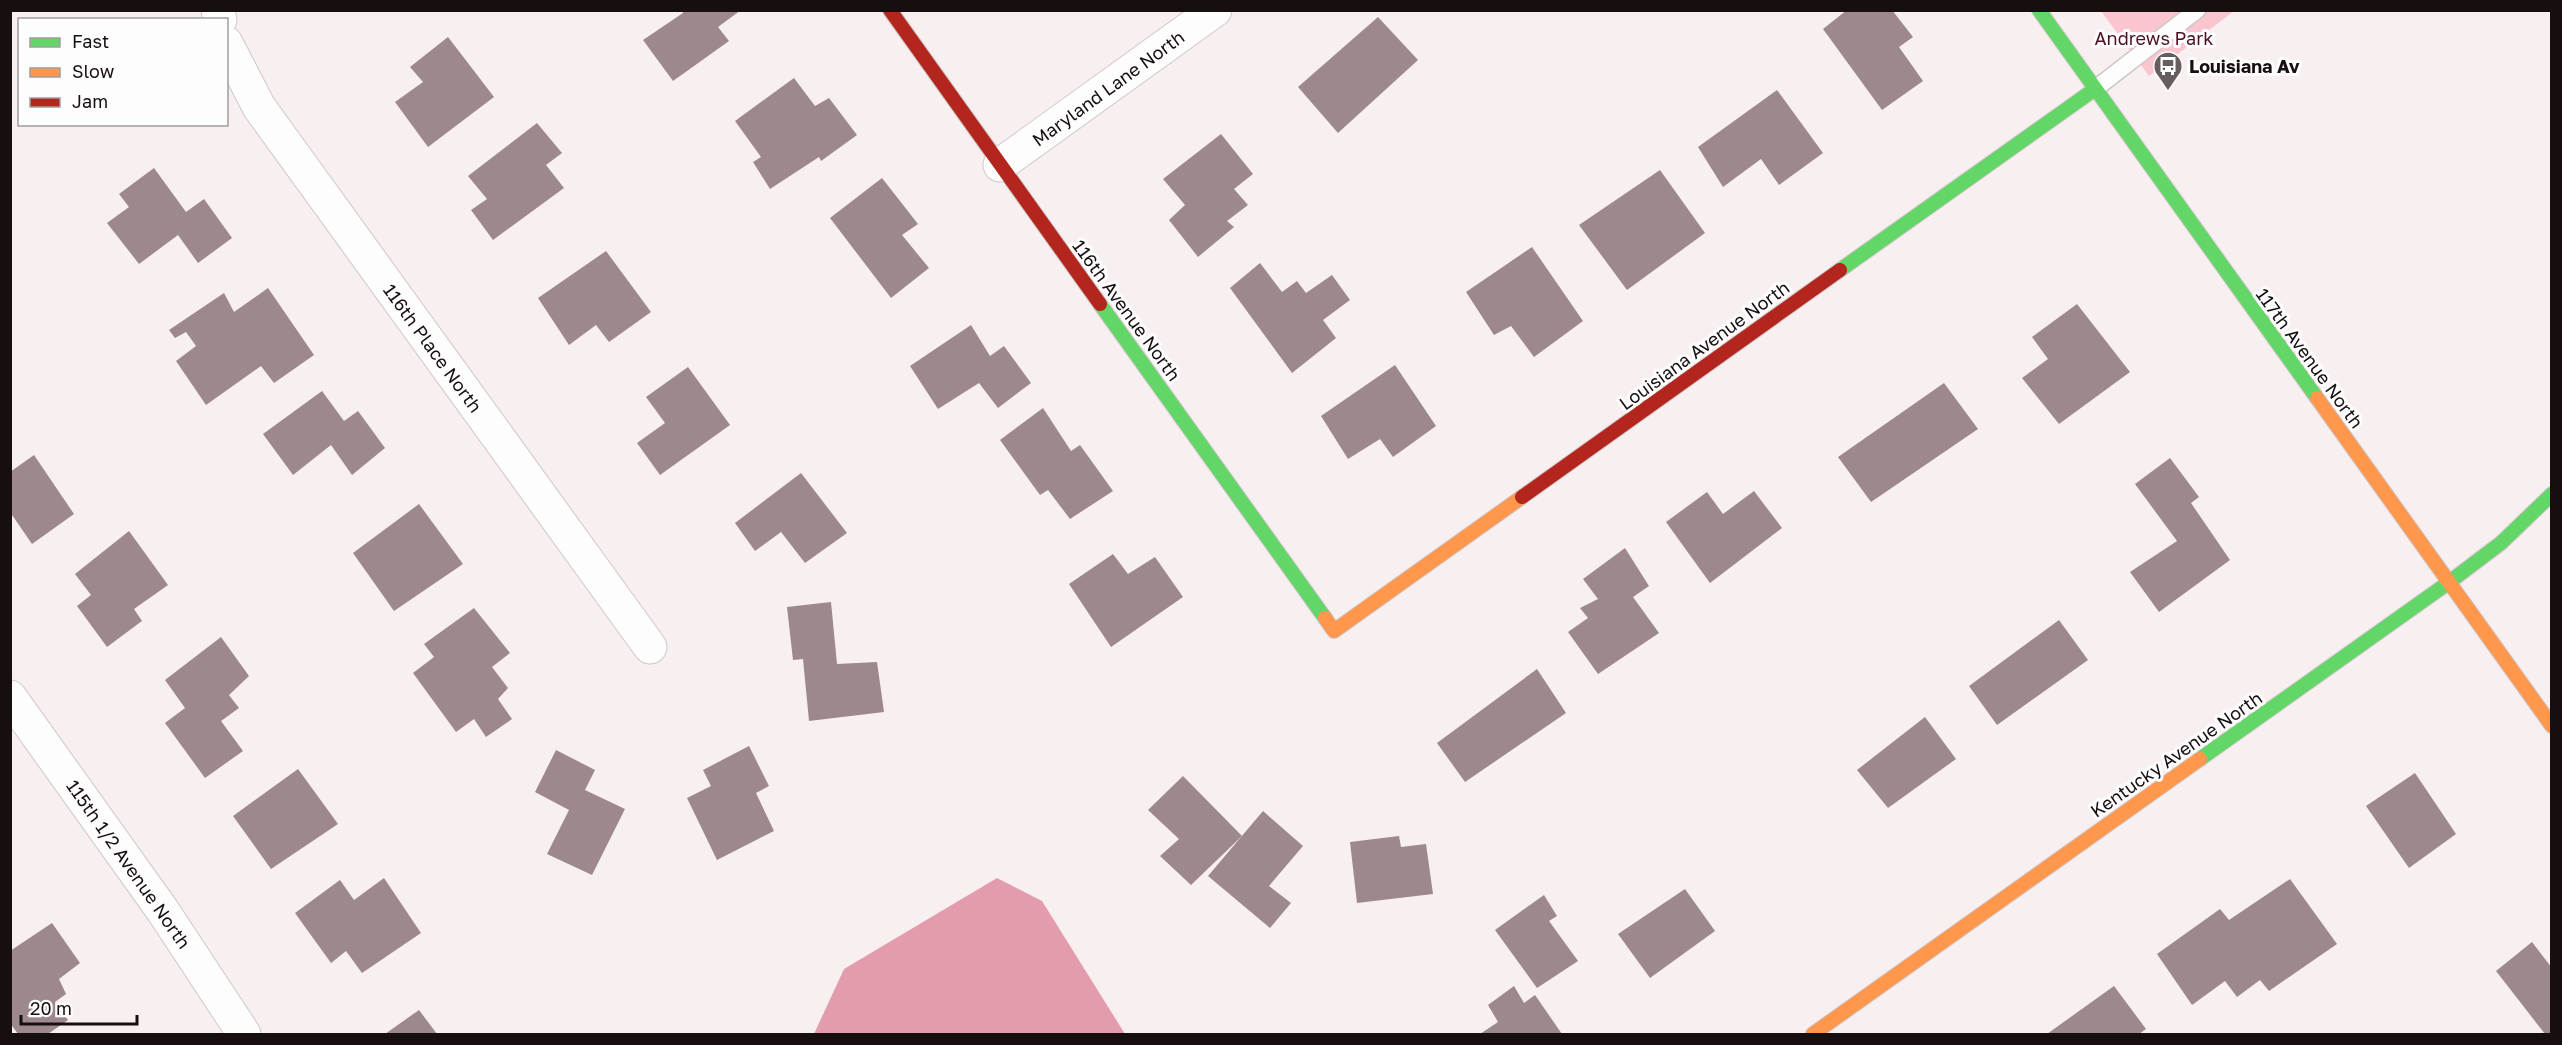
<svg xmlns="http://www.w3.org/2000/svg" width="2562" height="1045" font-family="'Golos Text',sans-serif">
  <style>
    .green { fill: #fbc5d0 }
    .water { fill: #e39cac }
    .building { fill: #9d888e }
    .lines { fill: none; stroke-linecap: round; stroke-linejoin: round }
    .lane-casing { stroke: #d0c7c9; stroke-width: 19 }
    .street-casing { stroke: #d0c7c9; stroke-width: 35 }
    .fast-casing { stroke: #d0c7c9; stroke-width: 16 }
    .slow-casing { stroke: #d0c7c9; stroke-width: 16 }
    .jam-casing { stroke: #d0c7c9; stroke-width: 16 }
    .lane { stroke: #fefdfd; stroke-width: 16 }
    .street { stroke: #fefdfd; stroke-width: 33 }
    .fast { stroke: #63d668; stroke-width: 14 }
    .slow { stroke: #ff974d; stroke-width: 14 }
    .jam { stroke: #b3261e; stroke-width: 14 }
    .labels { text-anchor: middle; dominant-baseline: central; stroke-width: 6; stroke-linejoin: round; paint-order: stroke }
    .park-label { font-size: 18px; fill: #4d1023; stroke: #fdfdfd }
    .poi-label { font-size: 18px; font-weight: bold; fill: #170e10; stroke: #fdfdfd; text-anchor: start }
    .street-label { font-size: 18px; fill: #170e10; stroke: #fdfdfd }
  </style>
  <rect width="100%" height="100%" fill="#f8eff1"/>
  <polygon class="green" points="2101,11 2234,11 2149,76"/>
  <polygon class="water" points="997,878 1042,901 1125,1034 814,1034 844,969"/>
  <g class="building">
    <polygon points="682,10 741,10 718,27 729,41 673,81 643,40 683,13"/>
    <polygon points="1847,10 1892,10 1913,37 1899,47 1923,81 1882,110 1823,29"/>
    <polygon points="1378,17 1418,60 1338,133 1298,87"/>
    <polygon points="448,37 494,97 428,147 395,102 423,82 410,67"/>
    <polygon points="794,78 815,106 829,98 857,135 821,161 819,157 770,189 753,162 761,157 735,121"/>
    <polygon points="1777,90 1823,153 1779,185 1761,159 1723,187 1698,147"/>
    <polygon points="537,123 562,153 546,165 564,188 493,240 471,210 487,199 468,176"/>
    <polygon points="1221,134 1253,174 1234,189 1248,205 1227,221 1234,227 1198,257 1169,220 1185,205 1163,179"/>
    <polygon points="154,168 186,212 204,199 232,238 198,263 178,235 139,264 107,223 129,207 119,194"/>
    <polygon points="1660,170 1705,233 1627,290 1579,225"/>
    <polygon points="882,178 918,224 902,235 929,268 891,298 830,218"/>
    <polygon points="1532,247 1583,321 1534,357 1511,326 1494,335 1466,292"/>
    <polygon points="606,251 651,312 609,342 596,325 569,345 538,298"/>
    <polygon points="1260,263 1282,292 1297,281 1306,293 1332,275 1350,300 1323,320 1336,338 1292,373 1230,288"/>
    <polygon points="268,288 314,355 274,383 261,366 206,405 176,361 196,346 186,332 175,338 169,330 224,293 234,312"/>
    <polygon points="2077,304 2130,372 2059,424 2022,378 2048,359 2032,337"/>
    <polygon points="971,325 990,356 1004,346 1031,383 998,408 979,383 938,409 910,366"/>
    <polygon points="1395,365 1436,426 1393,457 1380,439 1348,459 1321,416"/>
    <polygon points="688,367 730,425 660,475 637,443 665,423 646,397"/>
    <polygon points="1944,383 1978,429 1871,502 1838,457"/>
    <polygon points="322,391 344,421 358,411 385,448 352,475 331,445 293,475 263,434"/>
    <polygon points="1043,408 1071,451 1080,445 1113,491 1070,519 1048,490 1040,495 1000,440"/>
    <polygon points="34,455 74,514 32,544 10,512 10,472"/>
    <polygon points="2170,458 2199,497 2191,503 2230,560 2159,612 2130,572 2177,541 2135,484"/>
    <polygon points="801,473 847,533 805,563 781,532 755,551 735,523"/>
    <polygon points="1754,491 1782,528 1710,583 1666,522 1707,492 1723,514"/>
    <polygon points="419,504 463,564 394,611 353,553"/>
    <polygon points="129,531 168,585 134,609 142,621 107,647 77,606 91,595 75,574"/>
    <polygon points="1625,548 1649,586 1633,597 1659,633 1598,674 1568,632 1588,618 1580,608 1598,599 1583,579"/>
    <polygon points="1113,554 1128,574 1155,557 1183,597 1111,647 1069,584"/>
    <polygon points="831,602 837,664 877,662 884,712 809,721 803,659 793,660 787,607"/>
    <polygon points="474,608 510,653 492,667 508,688 498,699 512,719 486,737 474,719 456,732 413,673 434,657 424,644"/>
    <polygon points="2059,620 2088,660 1997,725 1969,686"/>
    <polygon points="221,637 249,676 229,695 239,708 221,721 243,751 205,778 165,723 185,708 165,680"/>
    <polygon points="1537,669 1566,713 1465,782 1437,743"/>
    <polygon points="1925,717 1956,759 1888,808 1857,770"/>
    <polygon points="749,746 769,786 756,793 774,831 717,860 687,798 711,786 703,770"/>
    <polygon points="556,750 595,770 585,790 625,809 592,875 547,854 569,810 535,792"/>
    <polygon points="298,769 338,824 271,869 233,816"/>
    <polygon points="2415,773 2456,834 2409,868 2366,806"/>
    <polygon points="1183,776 1242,836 1191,885 1160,856 1179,839 1148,810"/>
    <polygon points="1263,811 1303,846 1269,886 1291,903 1270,928 1208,876"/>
    <polygon points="1399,836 1401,847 1426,844 1433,894 1357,903 1350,842"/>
    <polygon points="384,878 421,933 362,973 346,951 331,963 295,913 340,880 354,900"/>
    <polygon points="2290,879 2337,944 2269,991 2260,980 2237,997 2225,981 2192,1005 2157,954 2220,909 2229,920"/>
    <polygon points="1685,889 1715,931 1650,978 1618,934"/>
    <polygon points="1544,895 1557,916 1549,921 1578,961 1537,988 1495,930"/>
    <polygon points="52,923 80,963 59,979 66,994 55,1002 68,1020 48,1034 18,1034 10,1023 10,951"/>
    <polygon points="2532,942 2552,968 2552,1034 2545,1034 2496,971"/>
    <polygon points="1514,986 1524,1003 1535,995 1562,1034 1480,1034 1498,1022 1488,1005"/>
    <polygon points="2114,986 2146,1029 2139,1034 2047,1034"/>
    <polygon points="419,1010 437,1034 385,1034"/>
  </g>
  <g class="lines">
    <g class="lane-casing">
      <polyline id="lane" points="2095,89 2197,10"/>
    </g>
    <g class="street-casing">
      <g id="street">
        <polyline points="218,10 220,20"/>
        <polyline points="226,43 259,107 650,647"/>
        <polyline points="1000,165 1215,10"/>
        <polyline points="10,697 163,911 244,1034"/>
      </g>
    </g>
    <g class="fast-casing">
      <g id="fast">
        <polyline points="2039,10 2317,398"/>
        <polyline points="1840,270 2095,89"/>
        <polyline points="1100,304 1325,618"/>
        <polyline points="2200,759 2448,583 2501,543 2552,494"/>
      </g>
    </g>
    <g class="slow-casing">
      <g id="slow">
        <polyline points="2317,398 2552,726"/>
        <polyline points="1325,618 1334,631 1522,497"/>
        <polyline points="1813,1034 2200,759"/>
      </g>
    </g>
    <g class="jam-casing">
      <g id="jam">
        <polyline points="890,10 1100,304"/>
        <polyline points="1522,497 1840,270"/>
      </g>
    </g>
    <use href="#lane" class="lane"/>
    <use href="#street" class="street"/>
    <use href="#fast" class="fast"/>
    <use href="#slow" class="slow"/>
    <use href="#jam" class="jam"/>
  </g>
  <defs>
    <g id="bus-pin" transform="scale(1.5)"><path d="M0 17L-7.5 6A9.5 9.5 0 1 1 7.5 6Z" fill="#665d5f" stroke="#fdfdfd"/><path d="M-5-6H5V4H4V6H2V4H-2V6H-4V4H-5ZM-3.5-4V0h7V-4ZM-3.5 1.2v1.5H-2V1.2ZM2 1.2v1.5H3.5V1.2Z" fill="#fff"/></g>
  </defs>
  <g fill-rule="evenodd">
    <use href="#bus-pin" x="2168" y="66"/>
  </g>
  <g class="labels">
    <g class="park-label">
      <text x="2154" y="38">Andrews Park</text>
    </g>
    <g class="poi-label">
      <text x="2189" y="66">Louisiana Av</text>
    </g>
    <g class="street-label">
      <text transform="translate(1108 88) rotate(-36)">Maryland Lane North</text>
      <text transform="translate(1127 310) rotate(54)">116th Avenue North</text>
      <text transform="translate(1704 345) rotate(-36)">Louisiana Avenue North</text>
      <text transform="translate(433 348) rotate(54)">116th Place North</text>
      <text transform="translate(2310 358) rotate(54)">117th Avenue North</text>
      <text transform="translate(2176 754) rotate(-35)">Kentucky Avenue North</text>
      <text transform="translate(129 864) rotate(55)">115th 1/2 Avenue North</text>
    </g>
  </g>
  <rect width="2562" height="1045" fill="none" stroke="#170e10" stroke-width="24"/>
  <rect x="18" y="18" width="210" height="108" fill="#fdfdfd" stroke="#a19d9e" stroke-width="1.5"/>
  <rect x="30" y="38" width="30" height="9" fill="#63d668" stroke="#a19d9e" stroke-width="1.5"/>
  <text x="72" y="48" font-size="18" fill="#170e10">Fast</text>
  <rect x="30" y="68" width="30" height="9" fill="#ff974d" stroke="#a19d9e" stroke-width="1.5"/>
  <text x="72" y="78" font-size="18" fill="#170e10">Slow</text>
  <rect x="30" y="98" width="30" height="9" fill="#b3261e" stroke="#a19d9e" stroke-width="1.5"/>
  <text x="72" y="108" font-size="18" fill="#170e10">Jam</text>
  <path d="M21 1015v9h116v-9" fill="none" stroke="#170e10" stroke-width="3"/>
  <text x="30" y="1015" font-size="18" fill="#170e10" stroke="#fdfdfd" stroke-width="4.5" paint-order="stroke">20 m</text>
</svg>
